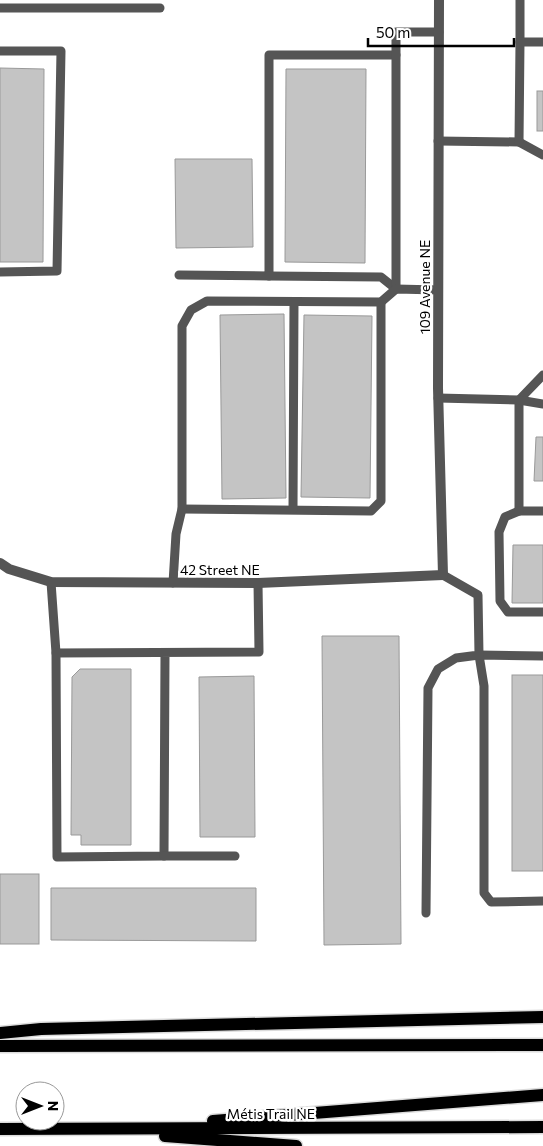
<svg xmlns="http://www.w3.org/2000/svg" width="543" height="1146" font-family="Commissioner,sans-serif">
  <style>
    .building { fill: #c4c4c4; stroke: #999 }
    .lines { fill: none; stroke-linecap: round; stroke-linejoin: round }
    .primary-casing { stroke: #dbdbdb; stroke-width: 15 }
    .lane { stroke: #555; stroke-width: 9 }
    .street { stroke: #555; stroke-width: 10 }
    .primary { stroke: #000; stroke-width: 12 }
    .labels { text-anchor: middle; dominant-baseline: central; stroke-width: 4.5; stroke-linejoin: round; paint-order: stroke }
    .street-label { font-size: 14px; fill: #000; stroke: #fff }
  </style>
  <rect width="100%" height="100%" fill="#fff"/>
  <g class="building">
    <polygon points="0,68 44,69 43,262 0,262"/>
    <polygon points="286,69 366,69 365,263 285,262"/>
    <rect x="537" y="91" width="6" height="40"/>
    <polygon points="175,159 252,159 253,247 176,248"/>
    <polygon points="284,314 286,498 222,499 220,315"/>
    <polygon points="304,315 372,316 370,498 301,497"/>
    <polygon points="536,437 543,437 543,481 534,481"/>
    <polygon points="513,545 543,545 543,603 512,603"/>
    <polygon points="322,636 399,636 401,944 324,945"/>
    <polygon points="80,669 131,669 131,845 81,845 81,835 71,835 72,677"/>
    <rect x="512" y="675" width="31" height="196"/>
    <polygon points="254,676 255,837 200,837 199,677"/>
    <rect x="0" y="874" width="39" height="70"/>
    <polygon points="51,888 256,888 256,941 51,940"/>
  </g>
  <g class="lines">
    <g class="primary-casing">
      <g id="primary">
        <polyline points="0,1033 41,1029 543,1017"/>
        <polyline points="0,1046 543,1045"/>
        <polyline points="213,1121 543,1095"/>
        <polyline points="0,1129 543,1127"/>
        <polyline points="165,1136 296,1146"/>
      </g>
    </g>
    <g class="lane">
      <polyline points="520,0 520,42"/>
      <polyline points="0,8 160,8"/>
      <polyline points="0,51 61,51 57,271 0,272"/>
      <polyline points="438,141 519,142 543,155"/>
      <polyline points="519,142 520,42 543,42"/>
      <polyline points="179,275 269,276 269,55 396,55"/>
      <polyline points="269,276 381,277 396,289"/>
      <polyline points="396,289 396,32 439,32"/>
      <polyline points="543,375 519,400 519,511 543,511"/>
      <polyline points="438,398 519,400 543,404"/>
      <polyline points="182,509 371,511 381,501 381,302"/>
      <polyline points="293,509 294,302"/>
      <polyline points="519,511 505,517 499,532 500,601 508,612 543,612"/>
      <polyline points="51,582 56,653"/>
      <polyline points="173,583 176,534 182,509 182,326 191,310 207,301 381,302 396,289 438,290"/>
      <polyline points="165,653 164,856 57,857 56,653 259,652 258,583"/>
      <polyline points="543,656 479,655 484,686 484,893 491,902 543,901"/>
      <polyline points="164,856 235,856"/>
      <polyline points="426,913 428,688 438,669 456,658 479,655 478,595 443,575"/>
    </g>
    <polyline class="street" points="0,563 9,569 51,582 258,583 443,575 438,388 439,0"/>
    <use href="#primary" class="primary"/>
  </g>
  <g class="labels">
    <g class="street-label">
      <text transform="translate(424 287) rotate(-90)">109 Avenue NE</text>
      <text x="220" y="569">42 Street NE</text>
      <text x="271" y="1113">Métis Trail NE</text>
    </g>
  </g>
  <g transform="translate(40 1106) rotate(90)"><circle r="24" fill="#ffffff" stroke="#999999"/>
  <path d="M0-4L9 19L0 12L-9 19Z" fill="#000000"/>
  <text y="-8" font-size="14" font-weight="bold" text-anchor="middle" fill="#000000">N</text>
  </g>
  <path d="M368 38v8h146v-8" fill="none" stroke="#000000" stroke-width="2.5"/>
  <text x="376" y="38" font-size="15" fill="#000000" stroke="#ffffff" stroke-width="4" paint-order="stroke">50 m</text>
</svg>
